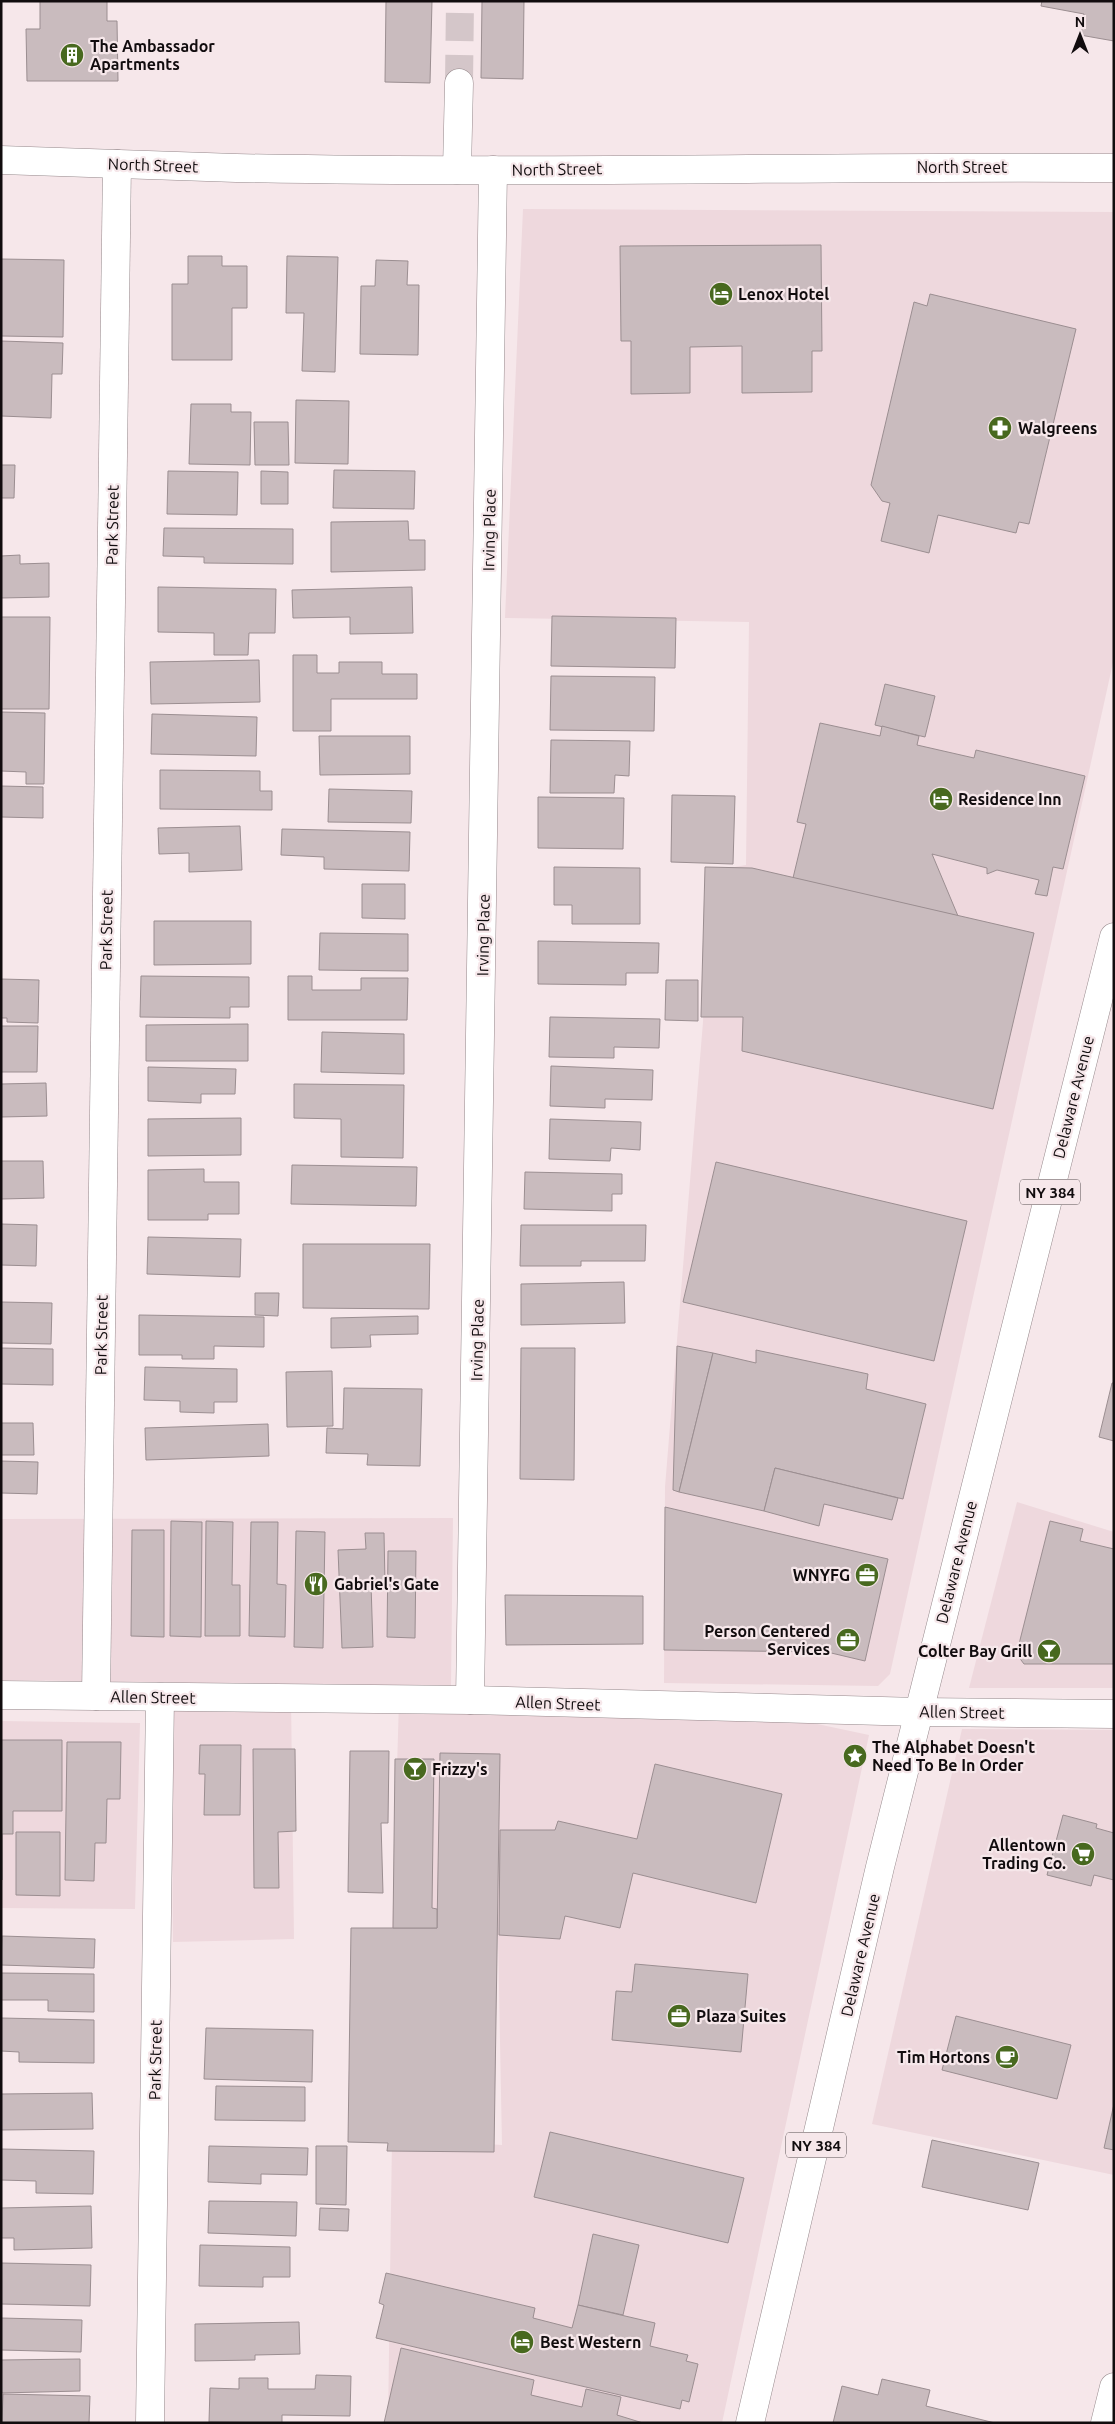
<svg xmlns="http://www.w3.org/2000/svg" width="1115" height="2424" font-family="Ubuntu,sans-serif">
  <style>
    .built { fill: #eed8dd }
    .building { fill: #c9bbbe; stroke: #9b8e91 }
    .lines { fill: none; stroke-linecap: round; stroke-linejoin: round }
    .minor-tunnel { stroke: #d4c6c9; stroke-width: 28; stroke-dasharray: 28 14; stroke-linecap: butt }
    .minor-casing { stroke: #96898c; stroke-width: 29 }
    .tertiary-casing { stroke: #96898c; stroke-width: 29 }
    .primary-casing { stroke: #96898c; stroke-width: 29 }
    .minor { stroke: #fff; stroke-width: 28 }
    .tertiary { stroke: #fff; stroke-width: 28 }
    .primary { stroke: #fff; stroke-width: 28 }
    .labels { text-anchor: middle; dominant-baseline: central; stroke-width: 4.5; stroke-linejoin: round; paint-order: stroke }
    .shield { fill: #f6e7ea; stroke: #564e50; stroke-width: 1 }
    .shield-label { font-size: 15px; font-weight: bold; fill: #110c0e }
    .poi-label { font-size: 16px; font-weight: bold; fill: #110c0e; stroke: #f6e7ea; text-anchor: start }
    .street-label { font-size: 16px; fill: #110c0e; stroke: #f6e7ea }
  </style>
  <rect width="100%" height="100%" fill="#f6e7ea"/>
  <g class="built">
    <polygon points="523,209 1114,212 1114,658 890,1674 878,1686 664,1683 665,1487 703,1022 707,872 746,865 749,622 505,618"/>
    <polygon points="1017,1502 1114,1532 1114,1688 969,1688"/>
    <polygon points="453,1518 451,1686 1,1680 1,1519"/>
    <polygon points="171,1698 291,1698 294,1939 173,1942"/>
    <polygon points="399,1701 723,1704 869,1735 722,2423 388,2423 392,2138 502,2145 498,1936 392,1935"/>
    <polygon points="1,1721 140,1723 135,1909 1,1908"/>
    <polygon points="962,1729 1114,1730 1114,2175 872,2124"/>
  </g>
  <g class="building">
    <polygon points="40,1 107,1 107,21 117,21 118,81 27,81 26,29 40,29"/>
    <polygon points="386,1 432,1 430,83 385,82"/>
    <polygon points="482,1 524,1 523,79 481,78"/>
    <polygon points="1042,1 1114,1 1114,41 1080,35 1084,14 1041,6"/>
    <polygon points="821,245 822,351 812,351 812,392 742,393 742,346 690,347 690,393 631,394 631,341 621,341 620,246"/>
    <polygon points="188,256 222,256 222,266 247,266 247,308 232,308 232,360 172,360 172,284 188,284"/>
    <polygon points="287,256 338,257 335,372 302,371 304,313 286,313"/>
    <polygon points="1,259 64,260 63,337 1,336"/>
    <polygon points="376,260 408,261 407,285 419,285 418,355 360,354 361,286 375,286"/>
    <polygon points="930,294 1076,329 1029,524 1019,522 1016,533 938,515 929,553 881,541 890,503 882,501 871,485 914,302 927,306"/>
    <polygon points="1,341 63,343 62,374 52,374 51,418 1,416"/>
    <polygon points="296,400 349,401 348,464 295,463"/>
    <polygon points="191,404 231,404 231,412 251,412 250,465 189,464"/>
    <polygon points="254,422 288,422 289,465 255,465"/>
    <polygon points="1,465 15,465 14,498 1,498"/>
    <polygon points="334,470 415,471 414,509 333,508"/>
    <polygon points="168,471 238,472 237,515 167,514"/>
    <polygon points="261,471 288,472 288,504 261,504"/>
    <polygon points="408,521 409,540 425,540 425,570 331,572 331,522"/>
    <polygon points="164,528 293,529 293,564 204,563 204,557 163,556"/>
    <polygon points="20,555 20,564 49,563 49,597 1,598 1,556"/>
    <polygon points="158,587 276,589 275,633 249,633 248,655 214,655 214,633 158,632"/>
    <polygon points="412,587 413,633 350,634 350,617 293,618 292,590"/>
    <polygon points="552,616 676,618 675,668 551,666"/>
    <polygon points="1,617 50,617 49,709 1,709"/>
    <polygon points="293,655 317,655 317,673 339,673 339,662 382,662 382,674 417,674 417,699 331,699 331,731 293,731"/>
    <polygon points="259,660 260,702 151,704 150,662"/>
    <polygon points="551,676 655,677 654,731 550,730"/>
    <polygon points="885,684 935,696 925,737 875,725"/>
    <polygon points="1,712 45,713 44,784 26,784 26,772 1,771"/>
    <polygon points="152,714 257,717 256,756 151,754"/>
    <polygon points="820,723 880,736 882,726 919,736 917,745 974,758 976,750 1085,776 1063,869 1053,867 1047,896 1035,894 1039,880 997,870 987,874 987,868 932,854 958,916 793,878 806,824 797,822"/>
    <polygon points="319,736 410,736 410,774 320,775"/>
    <polygon points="551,740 630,741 629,776 615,775 614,793 550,793"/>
    <polygon points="160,770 260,771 260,791 272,791 272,810 160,809"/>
    <polygon points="1,786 43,787 43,818 1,817"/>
    <polygon points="329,789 412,791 411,823 328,822"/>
    <polygon points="672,795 735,796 733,864 671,862"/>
    <polygon points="538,797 624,798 623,849 538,848"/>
    <polygon points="240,826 242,870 189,872 189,853 159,854 158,828"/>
    <polygon points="282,829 410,832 409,871 324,869 324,857 281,855"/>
    <polygon points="554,867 640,868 640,924 572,924 572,905 554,905"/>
    <polygon points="705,867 752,868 1034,933 993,1109 742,1051 743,1017 701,1017"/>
    <polygon points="362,884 405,884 405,919 362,918"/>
    <polygon points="154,921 251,921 251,964 154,965"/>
    <polygon points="320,933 408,934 408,971 319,970"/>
    <polygon points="538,941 659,943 658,973 626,973 626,985 538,984"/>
    <polygon points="141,976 249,977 249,1007 230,1007 230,1018 140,1017"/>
    <polygon points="288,976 312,976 312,990 361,990 361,978 408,978 407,1020 288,1020"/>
    <polygon points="1,979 39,980 38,1023 7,1022 7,1018 1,1018"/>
    <polygon points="666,980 698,980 698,1021 665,1020"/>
    <polygon points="550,1017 660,1019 659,1048 614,1047 614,1058 549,1057"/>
    <polygon points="248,1024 248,1061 146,1061 146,1025"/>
    <polygon points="1,1026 38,1026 37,1072 1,1072"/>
    <polygon points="322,1032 404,1034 404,1074 321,1072"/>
    <polygon points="551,1066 653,1070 652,1100 605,1099 605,1108 550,1106"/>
    <polygon points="148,1067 236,1069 235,1094 201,1094 201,1103 148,1101"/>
    <polygon points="46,1083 47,1116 1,1117 1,1084"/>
    <polygon points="294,1084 404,1085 403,1158 341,1157 341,1119 294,1118"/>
    <polygon points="241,1118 241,1155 148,1156 148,1119"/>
    <polygon points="550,1119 641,1122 640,1150 611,1148 610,1161 549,1159"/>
    <polygon points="1,1161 43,1161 44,1198 1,1199"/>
    <polygon points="716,1162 967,1221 934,1361 683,1302"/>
    <polygon points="292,1165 417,1167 416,1206 291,1204"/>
    <polygon points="204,1169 204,1182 239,1182 239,1214 208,1214 208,1220 148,1220 148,1170"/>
    <polygon points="525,1172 622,1174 622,1194 612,1194 612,1211 524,1209"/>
    <polygon points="1,1224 37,1225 36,1266 1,1265"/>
    <polygon points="521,1225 646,1225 645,1261 581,1261 581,1266 520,1266"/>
    <polygon points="148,1237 241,1239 240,1277 147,1274"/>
    <polygon points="303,1244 430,1244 429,1309 303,1308"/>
    <polygon points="624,1282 625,1323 521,1325 521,1284"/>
    <polygon points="255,1293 279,1293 278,1316 255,1315"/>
    <polygon points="1,1302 52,1303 51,1344 1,1343"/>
    <polygon points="139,1315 264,1317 264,1347 214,1346 214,1359 182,1359 182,1355 139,1355"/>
    <polygon points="418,1316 418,1334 370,1335 371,1347 331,1348 331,1318"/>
    <polygon points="677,1346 713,1353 679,1492 673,1490"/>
    <polygon points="1,1348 53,1349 53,1385 1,1384"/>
    <polygon points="521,1348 575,1348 574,1480 520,1479"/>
    <polygon points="756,1350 868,1374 866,1389 926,1404 903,1499 775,1468 764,1511 679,1492 713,1353 756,1363"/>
    <polygon points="145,1367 237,1369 237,1402 214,1402 214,1413 180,1412 180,1401 144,1400"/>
    <polygon points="332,1371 333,1426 287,1427 286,1372"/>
    <polygon points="1112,1383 1114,1383 1114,1441 1099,1437"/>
    <polygon points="344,1388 422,1389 420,1466 367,1465 368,1454 326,1453 327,1428 343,1429"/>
    <polygon points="1,1423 33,1423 34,1455 1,1455"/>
    <polygon points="268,1424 269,1456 146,1460 145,1428"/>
    <polygon points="1,1461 38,1462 37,1494 1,1493"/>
    <polygon points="775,1468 898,1498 892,1520 824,1504 819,1526 764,1511"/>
    <polygon points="665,1507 888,1559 865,1661 827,1652 664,1650"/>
    <polygon points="171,1521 202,1522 201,1637 170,1636"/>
    <polygon points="206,1521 233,1522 232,1585 240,1585 240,1636 205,1636"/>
    <polygon points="1050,1521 1083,1529 1080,1541 1114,1549 1114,1664 1024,1664 1018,1656 1018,1648"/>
    <polygon points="251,1522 278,1522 277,1584 286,1585 285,1637 249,1636"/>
    <polygon points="132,1530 164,1530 164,1637 131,1636"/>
    <polygon points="296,1531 325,1532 323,1648 294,1647"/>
    <polygon points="365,1533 384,1533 385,1584 371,1584 373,1647 342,1648 338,1550 366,1549"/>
    <polygon points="388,1551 416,1551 415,1638 387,1637"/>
    <polygon points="505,1595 643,1596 643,1644 506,1645"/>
    <polygon points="1,1740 62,1740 62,1811 13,1811 13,1834 2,1834 2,1880"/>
    <polygon points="67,1742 121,1742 120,1799 107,1799 106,1843 95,1843 94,1881 65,1880"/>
    <polygon points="200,1745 241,1745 240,1815 204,1815 205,1774 199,1774"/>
    <polygon points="253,1749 295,1749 296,1831 278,1832 279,1888 254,1888"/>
    <polygon points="350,1751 389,1751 388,1823 381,1823 383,1893 348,1892"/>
    <polygon points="440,1753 500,1754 494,2152 387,2151 388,2143 348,2142 351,1928 437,1928"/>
    <polygon points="395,1759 434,1759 432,1908 437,1909 437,1928 393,1928"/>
    <polygon points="655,1764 782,1794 756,1903 633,1873 620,1928 565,1916 560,1939 499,1935 500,1830 555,1830 558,1821 637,1839"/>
    <polygon points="1063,1815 1097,1824 1096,1828 1114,1833 1114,1880 1094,1875 1091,1886 1047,1875"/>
    <polygon points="16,1832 60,1832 60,1896 16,1895"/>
    <polygon points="2,1936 95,1939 94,1968 1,1965"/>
    <polygon points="635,1964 748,1974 741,2052 612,2040 616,1991 632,1992"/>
    <polygon points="1,1973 94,1974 94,2012 48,2011 48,2000 1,2000"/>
    <polygon points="956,2016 1071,2045 1057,2099 942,2070"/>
    <polygon points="1,2018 94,2020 94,2063 19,2062 19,2052 1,2051"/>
    <polygon points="206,2028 313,2030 312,2082 204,2079"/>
    <polygon points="216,2086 305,2087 305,2121 215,2120"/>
    <polygon points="92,2093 93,2129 1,2130 1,2094"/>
    <polygon points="1114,2104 1114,2150 1104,2148"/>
    <polygon points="550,2132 744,2178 728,2243 534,2197"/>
    <polygon points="932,2140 1039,2163 1028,2210 922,2187"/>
    <polygon points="209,2146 308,2148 307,2175 261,2174 261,2184 208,2182"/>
    <polygon points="316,2146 347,2146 346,2205 316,2204"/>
    <polygon points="1,2149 94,2151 93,2194 36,2193 36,2181 1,2180"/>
    <polygon points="209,2201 297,2202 296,2236 208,2233"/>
    <polygon points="91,2206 92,2248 14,2250 14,2238 1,2238 1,2208"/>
    <polygon points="320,2208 349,2209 348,2231 319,2230"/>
    <polygon points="593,2234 639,2245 623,2315 578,2305"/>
    <polygon points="200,2245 290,2247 290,2277 263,2277 263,2287 199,2286"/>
    <polygon points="1,2263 91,2265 90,2306 1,2304"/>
    <polygon points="386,2273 535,2308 533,2318 572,2328 578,2305 655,2323 650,2346 688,2355 686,2361 698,2364 689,2402 682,2400 680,2409 376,2338 384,2305 379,2303"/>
    <polygon points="1,2318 82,2320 81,2352 1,2350"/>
    <polygon points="299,2322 300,2354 255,2355 255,2360 195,2361 195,2324"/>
    <polygon points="401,2348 534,2380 531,2395 582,2407 586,2389 621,2397 617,2415 643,2423 384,2423"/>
    <polygon points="80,2359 80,2391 1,2393 1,2360"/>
    <polygon points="316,2375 351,2376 350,2416 282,2415 282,2423 209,2422 210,2388 239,2389 239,2378 268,2378 268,2389 315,2389"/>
    <polygon points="882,2379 930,2390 926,2406 995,2423 833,2423 842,2386 878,2395"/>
    <polygon points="3,2394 90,2396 89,2423 2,2423"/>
  </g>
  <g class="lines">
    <polyline class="minor-tunnel" points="459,83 460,1"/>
    <g class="minor-casing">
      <g id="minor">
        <polyline points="457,170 459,83"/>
        <polyline points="1,1695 470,1700 919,1712 1114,1714"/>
        <polyline points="96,1696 117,164"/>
        <polyline points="470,1700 493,170"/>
        <polyline points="150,2423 160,1697"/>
        <polyline points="1105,2423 1114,2387"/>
      </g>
    </g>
    <g class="tertiary-casing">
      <path id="tertiary" d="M1,160C79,162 158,166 236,168C528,174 821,166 1114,168"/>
    </g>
    <g class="primary-casing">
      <polyline id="primary" points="750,2423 880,1867 1114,937"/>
    </g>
    <use href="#minor" class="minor"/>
    <use href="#tertiary" class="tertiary"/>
    <use href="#primary" class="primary"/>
  </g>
  <defs>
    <g id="building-disc" transform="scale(1.25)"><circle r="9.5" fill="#48691f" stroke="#f6e7ea"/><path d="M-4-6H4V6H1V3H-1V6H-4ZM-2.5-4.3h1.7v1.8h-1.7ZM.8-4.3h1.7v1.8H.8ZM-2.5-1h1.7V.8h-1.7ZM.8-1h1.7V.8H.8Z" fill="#fff"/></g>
    <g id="hotel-disc" transform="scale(1.25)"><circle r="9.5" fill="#48691f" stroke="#f6e7ea"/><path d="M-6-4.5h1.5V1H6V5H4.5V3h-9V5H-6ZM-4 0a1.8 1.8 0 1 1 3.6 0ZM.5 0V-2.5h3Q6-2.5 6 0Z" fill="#fff"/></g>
    <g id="pharmacy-disc" transform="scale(1.25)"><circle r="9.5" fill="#48691f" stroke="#f6e7ea"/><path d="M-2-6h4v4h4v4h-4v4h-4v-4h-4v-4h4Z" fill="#fff"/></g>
    <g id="office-disc" transform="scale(1.25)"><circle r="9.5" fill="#48691f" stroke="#f6e7ea"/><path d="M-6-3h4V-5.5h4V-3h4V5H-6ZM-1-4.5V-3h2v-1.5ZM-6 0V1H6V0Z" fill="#fff"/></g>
    <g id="restaurant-disc" transform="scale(1.25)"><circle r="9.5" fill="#48691f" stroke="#f6e7ea"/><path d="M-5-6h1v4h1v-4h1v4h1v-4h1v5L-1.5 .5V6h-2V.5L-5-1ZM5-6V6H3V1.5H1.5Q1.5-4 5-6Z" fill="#fff"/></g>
    <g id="bar-disc" transform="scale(1.25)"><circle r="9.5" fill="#48691f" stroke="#f6e7ea"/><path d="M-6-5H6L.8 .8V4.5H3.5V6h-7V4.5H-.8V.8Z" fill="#fff"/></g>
    <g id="sight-disc" transform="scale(1.25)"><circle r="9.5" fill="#48691f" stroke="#f6e7ea"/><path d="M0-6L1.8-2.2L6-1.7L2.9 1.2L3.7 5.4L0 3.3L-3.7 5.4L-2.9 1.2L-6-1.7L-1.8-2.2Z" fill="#fff"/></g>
    <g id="supermarket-disc" transform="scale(1.25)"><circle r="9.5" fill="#48691f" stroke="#f6e7ea"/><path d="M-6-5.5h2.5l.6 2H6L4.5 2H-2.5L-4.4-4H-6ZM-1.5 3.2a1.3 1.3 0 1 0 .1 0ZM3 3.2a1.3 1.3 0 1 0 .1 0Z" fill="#fff"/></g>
    <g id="cafe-disc" transform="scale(1.25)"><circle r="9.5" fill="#48691f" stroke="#f6e7ea"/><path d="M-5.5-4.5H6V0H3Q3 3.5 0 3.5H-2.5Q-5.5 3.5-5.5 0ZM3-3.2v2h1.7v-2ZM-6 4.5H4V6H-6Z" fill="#fff"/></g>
  </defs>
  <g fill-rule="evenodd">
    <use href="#building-disc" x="72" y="55"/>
    <use href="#hotel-disc" x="721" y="294"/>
    <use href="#pharmacy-disc" x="1000" y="428"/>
    <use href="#hotel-disc" x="941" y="799"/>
    <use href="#office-disc" x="867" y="1575"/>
    <use href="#restaurant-disc" x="316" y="1584"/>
    <use href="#office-disc" x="848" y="1640"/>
    <use href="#bar-disc" x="1049" y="1651"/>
    <use href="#sight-disc" x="855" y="1756"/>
    <use href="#bar-disc" x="415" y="1769"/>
    <use href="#supermarket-disc" x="1083" y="1854"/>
    <use href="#office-disc" x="679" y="2016"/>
    <use href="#cafe-disc" x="1007" y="2057"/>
    <use href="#hotel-disc" x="522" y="2342"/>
  </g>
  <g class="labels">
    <g class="shield">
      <rect x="1020" y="1179.5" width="60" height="25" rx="4"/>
      <rect x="786" y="2132.5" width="60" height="25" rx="4"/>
    </g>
    <g class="shield-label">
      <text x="1050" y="1192">NY 384</text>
      <text x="816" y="2145">NY 384</text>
    </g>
    <g class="poi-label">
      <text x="90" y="46">The Ambassador<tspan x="90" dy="18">Apartments</tspan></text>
      <text x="738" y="294">Lenox Hotel</text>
      <text x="1018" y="428">Walgreens</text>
      <text x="958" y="799">Residence Inn</text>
      <text x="850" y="1575" text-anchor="end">WNYFG</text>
      <text x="334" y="1584">Gabriel's Gate</text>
      <text x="830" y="1631" text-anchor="end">Person Centered<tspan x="830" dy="18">Services</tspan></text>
      <text x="1032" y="1651" text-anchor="end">Colter Bay Grill</text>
      <text x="872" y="1747">The Alphabet Doesn't<tspan x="872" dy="18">Need To Be In Order</tspan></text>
      <text x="432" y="1769">Frizzy's</text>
      <text x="1066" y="1845" text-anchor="end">Allentown<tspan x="1066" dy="18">Trading Co.</tspan></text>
      <text x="696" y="2016">Plaza Suites</text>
      <text x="990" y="2057" text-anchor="end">Tim Hortons</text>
      <text x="540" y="2342">Best Western</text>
    </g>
    <g class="street-label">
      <text transform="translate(153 165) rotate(2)">North Street</text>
      <text x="962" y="167">North Street</text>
      <text transform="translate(557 169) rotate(-1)">North Street</text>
      <text transform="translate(112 525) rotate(-89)">Park Street</text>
      <text transform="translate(489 530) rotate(-89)">Irving Place</text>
      <text transform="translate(106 930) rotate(-89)">Park Street</text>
      <text transform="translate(483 935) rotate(-89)">Irving Place</text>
      <text transform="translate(1073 1097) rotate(-76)">Delaware Avenue</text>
      <text transform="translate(101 1335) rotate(-89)">Park Street</text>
      <text transform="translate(477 1340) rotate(-89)">Irving Place</text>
      <text transform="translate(956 1562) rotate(-76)">Delaware Avenue</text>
      <text transform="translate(153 1697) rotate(1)">Allen Street</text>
      <text transform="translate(558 1703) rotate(2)">Allen Street</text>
      <text transform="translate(962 1712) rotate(1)">Allen Street</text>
      <text transform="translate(860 1955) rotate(-77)">Delaware Avenue</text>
      <text transform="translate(155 2060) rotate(-89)">Park Street</text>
    </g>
  </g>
  <rect width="1115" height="2424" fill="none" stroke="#110c0e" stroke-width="5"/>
  <g transform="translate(1080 35)" stroke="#f6e7ea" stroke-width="4" paint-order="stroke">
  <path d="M0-4L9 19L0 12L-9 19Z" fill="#110c0e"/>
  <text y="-8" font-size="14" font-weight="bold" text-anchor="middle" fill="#110c0e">N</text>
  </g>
</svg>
